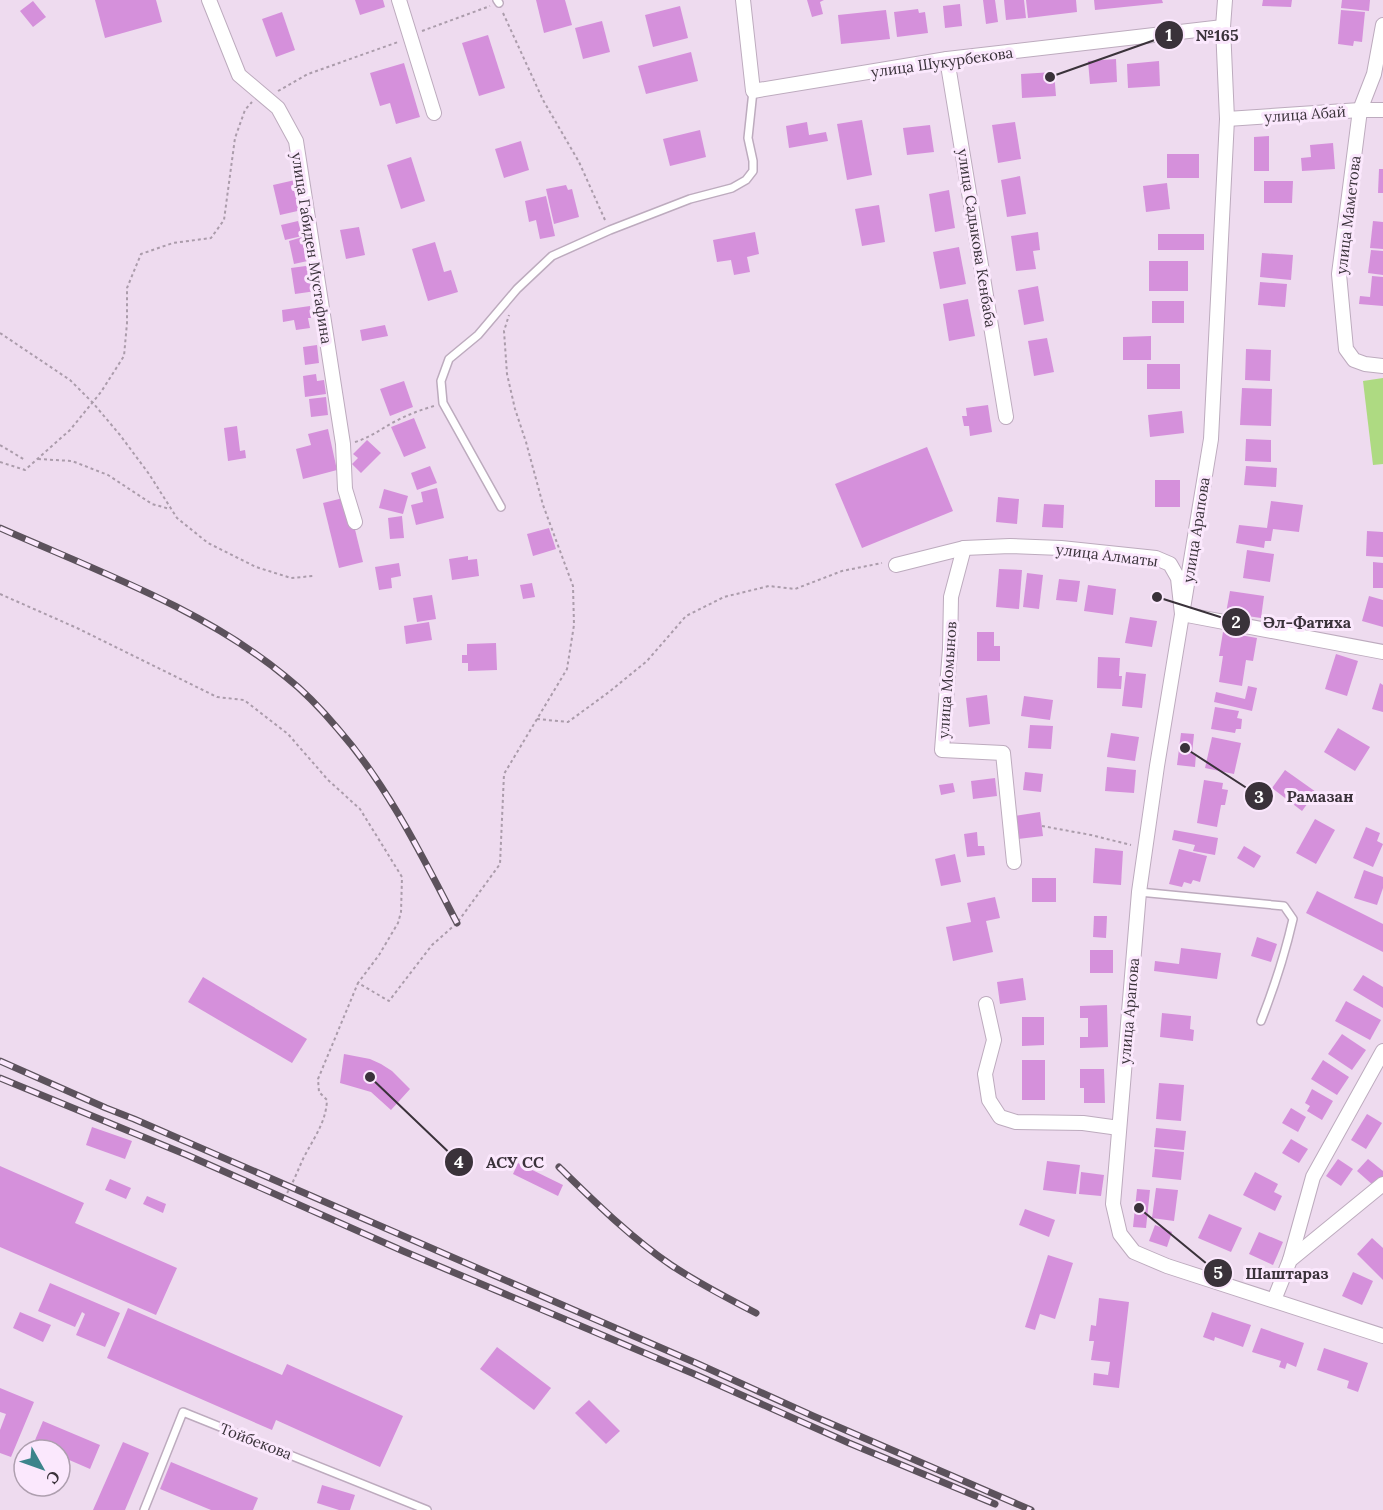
<svg xmlns="http://www.w3.org/2000/svg" width="1383" height="1510" font-family="Lora,serif">
  <style>
    .green { fill: #aeda82 }
    .building { fill: #d590db }
    .lines { fill: none; stroke-linecap: round; stroke-linejoin: round }
    .lane-casing { stroke: #bdabbe; stroke-width: 10 }
    .street-casing { stroke: #bdabbe; stroke-width: 16 }
    .path { stroke: #ab9cab; stroke-width: 2; stroke-dasharray: 3 3; stroke-linecap: butt }
    .lane { stroke: #fff; stroke-width: 7 }
    .street { stroke: #fff; stroke-width: 14 }
    .rail-casing { stroke: #5c525c; stroke-width: 7 }
    .rail { stroke: #fbe8fd; stroke-width: 4.5; stroke-dasharray: 14; stroke-linecap: butt }
    .labels { text-anchor: middle; dominant-baseline: central; stroke-width: 6; stroke-linejoin: round; paint-order: stroke }
    .street-label { font-size: 15px; fill: #3a323a; stroke: #fbe8fd }
    .leader { fill: none; stroke: #3a323a; stroke-width: 2 }
    .callout-dot { fill: #3a323a; stroke: #fbe8fd; stroke-width: 2 }
    .mark-label { font-size: 18px; text-anchor: middle; font-weight: bold; fill: #fff }
    .callout-label { font-size: 16px; text-anchor: middle; font-weight: bold; fill: #3a323a; stroke: #fbe8fd; stroke-width: 6; stroke-linejoin: round; paint-order: stroke }
  </style>
  <rect width="100%" height="100%" fill="#eedbef"/>
  <polygon class="green" points="1383,378 1383,464 1373,465 1363,381"/>
  <g class="building">
    <polygon points="95,0 156,0 162,22 105,38"/>
    <polygon points="355,0 383,0 385,7 360,15"/>
    <polygon points="536,0 565,0 572,25 544,33"/>
    <polygon points="807,0 824,0 820,2 823,14 812,17"/>
    <polygon points="983,0 995,0 998,22 986,24"/>
    <polygon points="1004,0 1024,0 1026,18 1006,20"/>
    <polygon points="1026,0 1076,0 1077,12 1028,18"/>
    <polygon points="1094,0 1162,0 1163,3 1095,10"/>
    <polygon points="1263,0 1292,0 1291,7 1262,6"/>
    <polygon points="1342,0 1370,0 1369,11 1341,8"/>
    <polygon points="33,1 46,17 33,27 20,11"/>
    <polygon points="960,4 962,26 945,28 943,6"/>
    <polygon points="680,6 688,38 653,47 645,15"/>
    <polygon points="918,9 919,13 925,12 928,33 897,37 894,12"/>
    <polygon points="886,10 890,39 841,44 838,15"/>
    <polygon points="1341,10 1365,12 1362,42 1354,41 1353,46 1338,44"/>
    <polygon points="282,12 295,50 276,57 262,19"/>
    <polygon points="602,21 610,52 583,59 575,28"/>
    <polygon points="488,35 505,88 479,96 462,43"/>
    <polygon points="691,52 698,81 646,94 638,66"/>
    <polygon points="1116,59 1117,82 1090,84 1088,61"/>
    <polygon points="1159,61 1160,86 1128,88 1127,64"/>
    <polygon points="404,63 420,117 396,124 390,103 380,106 370,73"/>
    <polygon points="1054,72 1056,96 1022,98 1021,74"/>
    <polygon points="862,120 872,175 847,180 837,124"/>
    <polygon points="807,122 809,135 826,132 828,141 789,148 786,126"/>
    <polygon points="1015,122 1021,159 998,163 992,125"/>
    <polygon points="930,125 934,152 907,155 903,128"/>
    <polygon points="700,130 706,157 670,166 663,139"/>
    <polygon points="1269,136 1269,171 1254,171 1254,137"/>
    <polygon points="521,141 529,170 504,178 495,149"/>
    <polygon points="1333,143 1335,169 1302,171 1301,158 1311,157 1310,145"/>
    <rect x="1167" y="154" width="32" height="24"/>
    <polygon points="411,157 425,201 401,209 387,165"/>
    <polygon points="1379,169 1383,169 1383,193 1378,193"/>
    <polygon points="1020,176 1026,214 1007,217 1001,180"/>
    <polygon points="295,180 302,210 280,215 273,185"/>
    <polygon points="1264,181 1293,181 1292,203 1264,203"/>
    <polygon points="1167,183 1170,209 1146,212 1143,186"/>
    <polygon points="566,185 568,190 572,189 579,217 554,224 546,189"/>
    <polygon points="949,190 955,228 935,232 929,194"/>
    <polygon points="546,196 555,236 540,239 536,220 529,222 525,201"/>
    <polygon points="879,205 885,242 862,246 855,209"/>
    <polygon points="298,221 302,236 285,240 281,225"/>
    <polygon points="1373,221 1383,222 1383,249 1370,248"/>
    <polygon points="359,227 365,255 346,259 340,230"/>
    <polygon points="755,232 759,254 747,257 750,272 734,275 731,260 717,262 713,240"/>
    <polygon points="1038,232 1040,250 1033,251 1036,269 1016,271 1011,236"/>
    <rect x="1158" y="234" width="46" height="16"/>
    <polygon points="306,236 312,260 294,264 289,241"/>
    <polygon points="435,242 444,272 451,270 458,292 428,301 412,249"/>
    <polygon points="959,247 966,284 940,289 933,252"/>
    <polygon points="1371,250 1383,251 1383,275 1368,273"/>
    <polygon points="1262,253 1293,255 1291,280 1260,277"/>
    <rect x="1149" y="261" width="39" height="30"/>
    <polygon points="313,265 316,291 295,294 291,268"/>
    <polygon points="1372,276 1383,277 1383,306 1359,304 1360,296 1370,297"/>
    <polygon points="1260,282 1287,284 1285,307 1258,305"/>
    <polygon points="1038,286 1044,321 1024,325 1018,290"/>
    <polygon points="968,299 975,336 949,341 943,304"/>
    <rect x="1152" y="301" width="32" height="22"/>
    <polygon points="310,306 311,318 308,318 310,328 296,330 294,320 283,322 282,310"/>
    <polygon points="385,325 388,336 362,341 360,330"/>
    <polygon points="1151,336 1151,360 1123,360 1123,337"/>
    <polygon points="1047,338 1054,372 1034,376 1028,341"/>
    <polygon points="317,345 319,363 305,365 303,347"/>
    <polygon points="1246,349 1271,350 1270,381 1245,380"/>
    <rect x="1147" y="364" width="33" height="25"/>
    <polygon points="316,374 317,381 324,380 326,394 305,397 303,376"/>
    <polygon points="404,381 413,407 390,416 380,389"/>
    <polygon points="1242,388 1272,389 1271,426 1240,425"/>
    <polygon points="326,397 328,415 311,417 309,399"/>
    <polygon points="988,405 992,432 970,436 969,426 964,426 962,416 967,416 966,408"/>
    <polygon points="1182,411 1184,433 1150,437 1148,415"/>
    <polygon points="414,418 426,448 404,457 391,427"/>
    <polygon points="237,426 240,451 245,450 246,458 228,461 224,428"/>
    <polygon points="328,429 337,470 303,479 296,449 311,445 308,434"/>
    <polygon points="1246,439 1271,440 1271,462 1245,461"/>
    <polygon points="367,440 381,453 361,473 352,464 358,458 353,454"/>
    <polygon points="927,447 953,511 862,548 835,484"/>
    <polygon points="430,466 437,483 417,490 411,473"/>
    <polygon points="1246,466 1277,468 1276,487 1244,485"/>
    <rect x="1155" y="480" width="25" height="27"/>
    <polygon points="437,488 444,518 416,525 411,505 423,502 421,492"/>
    <polygon points="384,489 408,496 403,514 379,508"/>
    <polygon points="347,497 363,562 339,568 323,503"/>
    <polygon points="998,497 1019,499 1017,524 996,522"/>
    <polygon points="1271,501 1303,505 1299,532 1273,529 1271,541 1265,541 1264,548 1236,543 1239,525 1267,528"/>
    <polygon points="1044,504 1064,505 1063,528 1042,527"/>
    <polygon points="402,516 404,538 390,539 388,518"/>
    <polygon points="549,528 556,549 533,556 527,534"/>
    <polygon points="1367,531 1383,532 1383,557 1366,556"/>
    <polygon points="1247,550 1274,554 1270,582 1243,578"/>
    <polygon points="468,556 468,560 477,559 479,576 452,580 449,559"/>
    <polygon points="1373,562 1383,563 1383,588 1373,588"/>
    <polygon points="399,563 401,576 391,578 392,588 379,590 375,567"/>
    <polygon points="999,569 1022,570 1019,609 996,607"/>
    <polygon points="1027,573 1043,575 1039,609 1023,607"/>
    <polygon points="1059,579 1080,581 1077,602 1056,600"/>
    <polygon points="532,583 535,597 523,599 520,585"/>
    <polygon points="1088,585 1116,589 1113,615 1084,611"/>
    <polygon points="1230,591 1264,596 1261,618 1226,613"/>
    <polygon points="432,595 436,619 417,622 413,598"/>
    <polygon points="1369,596 1383,600 1383,627 1362,621"/>
    <polygon points="1130,617 1157,621 1152,647 1125,643"/>
    <polygon points="429,622 432,640 406,644 404,626"/>
    <polygon points="977,632 994,632 994,646 1000,646 1000,661 977,661"/>
    <polygon points="1223,632 1257,638 1253,661 1246,660 1242,686 1219,682 1223,656 1219,656"/>
    <polygon points="496,643 497,670 468,671 468,663 462,663 462,655 467,655 467,644"/>
    <polygon points="1336,654 1358,661 1347,696 1325,689"/>
    <polygon points="1098,657 1120,658 1119,676 1122,676 1121,689 1097,688"/>
    <polygon points="1126,672 1146,674 1142,708 1122,706"/>
    <polygon points="1380,683 1383,685 1383,712 1372,709"/>
    <polygon points="1248,686 1257,688 1252,711 1214,702 1216,692 1245,699"/>
    <polygon points="987,695 990,724 969,727 966,698"/>
    <polygon points="1024,696 1053,700 1050,720 1021,716"/>
    <polygon points="1215,707 1239,711 1237,718 1242,719 1241,729 1236,729 1235,733 1211,729"/>
    <polygon points="1030,725 1053,726 1051,749 1028,748"/>
    <polygon points="1338,728 1370,747 1355,771 1324,752"/>
    <polygon points="1111,733 1139,737 1135,761 1107,757"/>
    <polygon points="1181,733 1194,734 1192,754 1196,754 1195,767 1177,765"/>
    <polygon points="1212,737 1241,743 1234,774 1205,768"/>
    <polygon points="1107,767 1136,770 1134,793 1105,791"/>
    <polygon points="1285,770 1316,792 1302,811 1272,788"/>
    <polygon points="1025,772 1043,774 1041,792 1023,790"/>
    <polygon points="995,778 997,796 973,799 971,781"/>
    <polygon points="1204,780 1223,783 1222,789 1228,790 1225,805 1221,805 1217,827 1197,823"/>
    <polygon points="953,783 955,792 941,795 939,785"/>
    <polygon points="1040,812 1043,836 1018,839 1015,816"/>
    <polygon points="1315,819 1335,830 1316,864 1296,853"/>
    <polygon points="1366,827 1380,833 1377,841 1383,844 1373,867 1353,858"/>
    <polygon points="1174,830 1218,838 1215,855 1193,851 1195,845 1172,840"/>
    <polygon points="977,832 978,846 984,846 985,855 967,857 964,834"/>
    <polygon points="1244,846 1261,856 1254,868 1237,858"/>
    <polygon points="1095,848 1123,851 1121,885 1093,883"/>
    <polygon points="1179,849 1207,856 1200,882 1193,880 1191,884 1184,882 1182,887 1169,884"/>
    <polygon points="955,854 961,882 941,886 935,859"/>
    <polygon points="1364,870 1383,877 1383,888 1377,905 1354,898"/>
    <rect x="1032" y="878" width="24" height="24"/>
    <polygon points="1317,891 1383,924 1383,952 1306,913"/>
    <polygon points="995,897 1000,918 986,921 993,952 953,961 946,927 971,922 967,903"/>
    <polygon points="1094,916 1107,916 1106,938 1093,937"/>
    <polygon points="1257,937 1277,944 1271,962 1251,956"/>
    <polygon points="1181,948 1221,953 1217,979 1154,971 1155,961 1179,964"/>
    <rect x="1090" y="950" width="23" height="23"/>
    <polygon points="1363,975 1383,987 1383,1008 1353,990"/>
    <polygon points="203,977 307,1039 292,1063 188,1002"/>
    <polygon points="1023,978 1026,1000 1000,1004 997,982"/>
    <polygon points="1346,1001 1381,1020 1370,1040 1335,1021"/>
    <polygon points="1107,1005 1108,1047 1080,1048 1080,1037 1088,1037 1088,1018 1080,1018 1080,1006"/>
    <polygon points="1162,1013 1191,1016 1190,1029 1194,1030 1193,1041 1160,1037"/>
    <polygon points="1022,1017 1044,1017 1044,1045 1022,1046"/>
    <polygon points="1342,1034 1366,1050 1352,1070 1328,1054"/>
    <polygon points="344,1054 370,1059 381,1064 392,1071 410,1089 391,1110 371,1092 340,1083"/>
    <rect x="1022" y="1060" width="23" height="40"/>
    <polygon points="1323,1060 1349,1077 1337,1095 1311,1079"/>
    <polygon points="1080,1069 1104,1069 1105,1103 1084,1103 1084,1088 1080,1088"/>
    <polygon points="1159,1083 1184,1085 1181,1121 1156,1119"/>
    <polygon points="1312,1089 1333,1101 1322,1120 1307,1111 1310,1106 1305,1103"/>
    <polygon points="1291,1108 1306,1117 1298,1132 1282,1123"/>
    <polygon points="1367,1114 1382,1123 1366,1149 1351,1140"/>
    <polygon points="92,1127 132,1141 125,1159 86,1145"/>
    <polygon points="1156,1128 1186,1131 1184,1150 1154,1147"/>
    <polygon points="1291,1139 1308,1149 1299,1163 1282,1153"/>
    <polygon points="1155,1149 1184,1152 1181,1180 1152,1177"/>
    <polygon points="1338,1159 1353,1169 1341,1186 1326,1176"/>
    <polygon points="1368,1159 1383,1171 1383,1176 1374,1186 1357,1171"/>
    <polygon points="1047,1161 1080,1165 1076,1194 1043,1190"/>
    <polygon points="518,1163 563,1185 558,1196 513,1174"/>
    <polygon points="0,1166 84,1203 75,1223 177,1268 156,1315 0,1247"/>
    <polygon points="1081,1172 1104,1175 1101,1196 1079,1194"/>
    <polygon points="1255,1172 1278,1184 1274,1192 1282,1196 1275,1211 1243,1195"/>
    <polygon points="110,1179 131,1188 126,1199 105,1190"/>
    <polygon points="1156,1188 1178,1190 1174,1221 1152,1218"/>
    <polygon points="1137,1189 1150,1190 1146,1228 1133,1227"/>
    <polygon points="147,1196 166,1204 163,1213 143,1204"/>
    <polygon points="1025,1209 1055,1220 1049,1237 1019,1225"/>
    <polygon points="1209,1214 1242,1228 1231,1252 1198,1238"/>
    <polygon points="1155,1225 1172,1232 1167,1247 1149,1241"/>
    <polygon points="1259,1232 1283,1242 1273,1265 1249,1254"/>
    <polygon points="1372,1238 1383,1248 1383,1280 1357,1254"/>
    <polygon points="1048,1255 1073,1263 1055,1319 1040,1314 1035,1330 1025,1327"/>
    <polygon points="1353,1272 1373,1281 1362,1305 1342,1296"/>
    <polygon points="50,1283 120,1313 105,1347 76,1335 85,1314 82,1312 75,1327 38,1311"/>
    <polygon points="1099,1298 1129,1302 1119,1388 1093,1385 1094,1373 1108,1375 1110,1362 1091,1360 1094,1341 1089,1341 1091,1325 1096,1326"/>
    <polygon points="128,1308 282,1375 287,1364 403,1416 380,1467 276,1420 272,1430 107,1358"/>
    <polygon points="20,1312 51,1325 43,1342 13,1328"/>
    <polygon points="1212,1312 1251,1325 1243,1347 1215,1337 1214,1341 1203,1337"/>
    <polygon points="1261,1328 1304,1343 1296,1367 1287,1363 1285,1369 1279,1367 1281,1361 1252,1352"/>
    <polygon points="497,1347 551,1388 534,1410 480,1369"/>
    <polygon points="1324,1348 1368,1363 1358,1392 1347,1388 1349,1381 1317,1370"/>
    <polygon points="0,1388 34,1402 11,1457 0,1453 0,1430 6,1414 0,1412"/>
    <polygon points="589,1400 620,1431 606,1444 575,1413"/>
    <polygon points="43,1421 100,1445 90,1469 60,1456 60,1450 45,1450 33,1445"/>
    <polygon points="123,1442 149,1453 125,1510 93,1510"/>
    <polygon points="171,1462 258,1498 253,1510 211,1510 160,1489"/>
    <polygon points="322,1485 355,1495 350,1510 339,1510 317,1503"/>
  </g>
  <g class="lines">
    <g class="lane-casing">
      <g id="lane">
        <polyline points="497,0 499,3"/>
        <polyline points="501,507 443,403 441,381 449,359 478,335 517,289 552,256 610,230 690,199 732,188 746,180 753,171 753,161 748,138 753,91"/>
        <path d="M1139,892L1284,906L1293,919C1285,954 1274,988 1261,1021"/>
        <polyline points="144,1510 183,1412 427,1510"/>
      </g>
    </g>
    <g class="street-casing">
      <g id="street">
        <polyline points="209,0 239,75 278,108 296,141 343,444 345,489 355,522"/>
        <polyline points="399,0 434,113"/>
        <polyline points="743,0 753,91 947,59 1223,27"/>
        <polyline points="1225,0 1223,27 1227,119 1211,439 1157,766 1139,892 1113,1204 1120,1234 1134,1252 1167,1266 1383,1336"/>
        <polyline points="1383,25 1374,74 1360,110 1339,274 1346,349 1354,360 1365,364 1383,366"/>
        <polyline points="947,59 1006,417"/>
        <polyline points="1227,119 1360,110 1383,110"/>
        <polyline points="964,548 951,597 950,649 942,750 1003,753 1014,862"/>
        <polyline points="896,565 964,548 1010,546 1061,548 1156,558 1170,564 1178,578 1182,614 1383,652"/>
        <polyline points="986,1004 994,1040 985,1074 989,1100 1000,1117 1016,1122 1083,1123 1119,1128"/>
        <polyline points="1290,1260 1313,1177 1383,1051"/>
        <polyline points="1274,1300 1290,1260 1383,1184"/>
      </g>
    </g>
    <g class="path">
      <polyline points="503,13 543,100 579,162 605,220"/>
      <polyline points="422,31 490,6"/>
      <polyline points="278,91 308,74 398,42"/>
      <polyline points="0,333 70,380 93,403 120,435 149,474 177,518 208,543 256,567 291,578 313,576"/>
      <path d="M355,442C369,438 381,429 394,422C407,415 420,410 434,406"/>
      <polyline points="0,445 25,460"/>
      <polyline points="38,459 72,461 108,475 152,504 170,509"/>
      <polyline points="0,462 25,470 70,430 101,392 124,356 127,323 127,288 141,254 173,243 211,238 224,220 235,138 245,110 252,102"/>
      <polyline points="0,594 77,628 217,697 244,700 288,734 328,780 360,809 402,877 401,912 398,923 379,955 358,983"/>
      <polyline points="537,719 568,722 609,692 647,661 686,616 724,597 769,586 795,589 842,571 882,563"/>
      <polyline points="1042,826 1091,835 1131,845"/>
      <path d="M284,1198C292,1186 297,1172 303,1159C313,1139 326,1123 327,1100L319,1092L318,1079L358,983L389,1001L432,945L457,923L500,864L504,774L567,669L574,625L573,586L543,505L526,442L515,409L507,374L504,331L509,315"/>
    </g>
    <use href="#lane" class="lane"/>
    <use href="#street" class="street"/>
    <g class="rail-casing">
      <g id="rail">
        <path d="M0,528C97,571 204,609 286,677C305,692 322,710 338,729C388,786 422,856 457,923"/>
        <polyline points="0,1061 106,1108 134,1119 696,1363 813,1416 1031,1510"/>
        <polyline points="0,1078 187,1155 403,1251 692,1373 849,1443 995,1504"/>
        <path d="M559,1167C595,1202 630,1237 671,1265C698,1283 727,1298 756,1313"/>
      </g>
    </g>
    <use href="#rail" class="rail"/>
  </g>
  <g class="labels">
    <g class="street-label">
      <text transform="translate(942 62) rotate(-8)">улица Шукурбекова</text>
      <text transform="translate(1305 114) rotate(-4)">улица Абай</text>
      <text transform="translate(1348 215) rotate(-83)">улица Маметова</text>
      <text transform="translate(977 238) rotate(81)">улица Садыкова Кенбаба</text>
      <text transform="translate(312 248) rotate(81)">улица Габиден Мустафина</text>
      <text transform="translate(1196 530) rotate(-81)">улица Арапова</text>
      <text transform="translate(1107 555) rotate(7)">улица Алматы</text>
      <text transform="translate(947 680) rotate(-86)">улица Момынов</text>
      <text transform="translate(1129 1011) rotate(-85)">улица Арапова</text>
      <text transform="translate(256 1441) rotate(21)">Тойбекова</text>
    </g>
  </g>
  <path class="leader" d="M1050 77L1169 35M1157 597L1236 622M1185 748L1259 796M370 1077L459 1162M1139 1208L1218 1273"/>
  <g class="callout-dot">
    <circle cx="1050" cy="77" r="6"/>
    <circle cx="1157" cy="597" r="6"/>
    <circle cx="1185" cy="748" r="6"/>
    <circle cx="370" cy="1077" r="6"/>
    <circle cx="1139" cy="1208" r="6"/>
    <circle cx="1169" cy="35" r="15"/>
    <circle cx="1236" cy="622" r="15"/>
    <circle cx="1259" cy="796" r="15"/>
    <circle cx="459" cy="1162" r="15"/>
    <circle cx="1218" cy="1273" r="15"/>
  </g>
  <g class="mark-label">
    <text x="1169" y="41">1</text>
    <text x="1236" y="628">2</text>
    <text x="1259" y="803">3</text>
    <text x="459" y="1168">4</text>
    <text x="1218" y="1279">5</text>
  </g>
  <g class="callout-label">
    <text x="1217" y="41">№165</text>
    <text x="1307" y="628">Әл-Фатиха</text>
    <text x="1320" y="802">Рамазан</text>
    <text x="515" y="1168">АСУ СС</text>
    <text x="1287" y="1279">Шаштараз</text>
  </g>
  <g transform="translate(42 1468) rotate(130)"><circle r="28" fill="#fbe8fd" stroke="#ae9faf" stroke-width="1.5"/>
  <path d="M0-4.5L10 22L0 15L-10 22Z" fill="#3c848b"/>
  <text y="-9" font-size="16" font-weight="bold" text-anchor="middle" fill="#3a323a">С</text>
  </g>
</svg>
